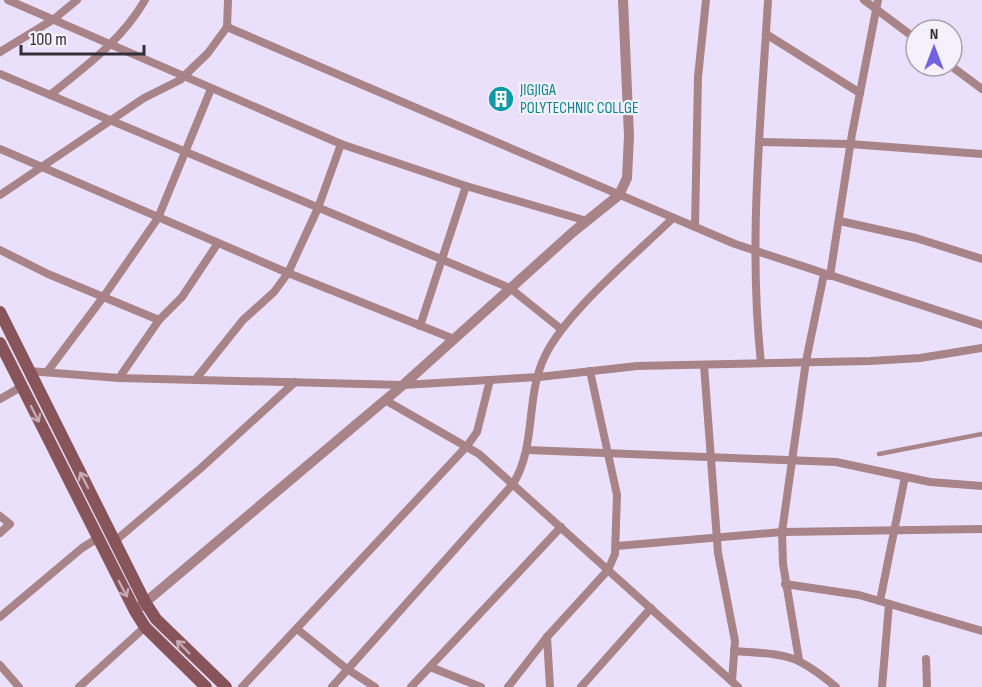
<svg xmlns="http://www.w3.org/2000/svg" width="982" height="687" font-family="'Sofia Sans Condensed',sans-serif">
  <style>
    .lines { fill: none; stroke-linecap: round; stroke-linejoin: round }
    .service { stroke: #a88387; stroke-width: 4.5 }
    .minor { stroke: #a88387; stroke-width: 8 }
    .tertiary { stroke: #a88387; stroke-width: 10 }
    .secondary { stroke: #87545a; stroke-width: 12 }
    .oneway { stroke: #c4aab3 }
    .labels { text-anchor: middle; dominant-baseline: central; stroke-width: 4.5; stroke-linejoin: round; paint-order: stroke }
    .culture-label { font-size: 16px; fill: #0d838f; stroke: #f5f1fc; text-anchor: start }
  </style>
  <rect width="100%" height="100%" fill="#eae0fb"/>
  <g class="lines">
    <polyline class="service" points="879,454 982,434"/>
    <g class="minor">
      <polyline points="8,0 341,144 466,186 587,221"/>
      <polyline points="864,0 916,39"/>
      <polyline points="227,27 735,244 982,325"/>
      <polyline points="766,34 860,93"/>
      <polyline points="0,52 54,19 77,0"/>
      <polyline points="951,66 982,89"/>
      <polyline points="0,74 510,288 561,329"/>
      <path d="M50,95C86,66 122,40 145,0"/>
      <polyline points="759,142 850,144 982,154"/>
      <polyline points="0,149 288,273 454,339"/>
      <polyline points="0,195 144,98 180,80 208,53 227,27 228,0"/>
      <polyline points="840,221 916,238 982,259"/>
      <polyline points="695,227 698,77 706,0"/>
      <polyline points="0,250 48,274 159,320"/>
      <polyline points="830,276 852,134 878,0"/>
      <polyline points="420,326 466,186"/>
      <path d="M761,363C748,242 761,121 768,0"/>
      <polyline points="704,365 718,553 735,641 732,681"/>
      <polyline points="29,371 119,378 403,385 539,377 637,366 870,361 920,358 982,348"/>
      <polyline points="47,372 104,296 158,218 211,89"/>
      <polyline points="119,378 159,320 182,297 218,243"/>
      <polyline points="195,380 243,320 274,292 288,273 318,208 341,144"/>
      <polyline points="0,399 21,387"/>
      <polyline points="385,400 479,454 738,687"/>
      <polyline points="527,450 836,462 930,482 982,486"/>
      <polyline points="0,516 10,524 0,533"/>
      <polyline points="115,541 201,468 295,382"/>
      <polyline points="617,546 782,532 982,529"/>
      <polyline points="785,584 859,595 982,631"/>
      <polyline points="880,601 905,477"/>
      <polyline points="0,617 82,548 98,538"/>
      <polyline points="297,629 347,669 375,687"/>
      <polyline points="547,637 550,687"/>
      <path d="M734,651C787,655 794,652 836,687"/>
      <polyline points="926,659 927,687"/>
      <polyline points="799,660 783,564 782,532 806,361 824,274"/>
      <polyline points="0,665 19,687"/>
      <polyline points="430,667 481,687"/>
      <polyline points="79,687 145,627"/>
      <polyline points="242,687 467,446 477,432 490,380"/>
      <path d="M332,687L513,484C537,445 525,396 545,356C566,312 637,253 673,218"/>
      <polyline points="411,687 561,527"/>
      <polyline points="508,687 547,637 608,570 615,554 617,495 590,371"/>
      <polyline points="581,687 651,608"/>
      <polyline points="882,687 889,604"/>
    </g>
    <polyline class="tertiary" points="135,611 403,385 573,232 619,195 627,178 629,136 623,0"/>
    <g class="secondary">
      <polyline points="0,312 145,602 156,619 226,687"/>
      <polyline points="0,343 135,611 145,627 206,687"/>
    </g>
  </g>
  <defs><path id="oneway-shaft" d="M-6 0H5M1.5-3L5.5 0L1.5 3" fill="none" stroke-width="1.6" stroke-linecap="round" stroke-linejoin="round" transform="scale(1.5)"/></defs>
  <g class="oneway">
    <use href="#oneway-shaft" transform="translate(35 414) rotate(63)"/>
    <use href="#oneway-shaft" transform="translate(84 480) rotate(-117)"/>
    <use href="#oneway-shaft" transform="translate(123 589) rotate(62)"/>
    <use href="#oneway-shaft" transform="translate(183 647) rotate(-135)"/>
  </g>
  <defs>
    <g id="building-disc" transform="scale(1.35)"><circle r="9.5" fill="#0f9aa8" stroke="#f5f1fc"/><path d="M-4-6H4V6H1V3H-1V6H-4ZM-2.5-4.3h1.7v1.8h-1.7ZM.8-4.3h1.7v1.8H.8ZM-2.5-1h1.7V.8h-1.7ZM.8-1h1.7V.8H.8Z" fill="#fff"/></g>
  </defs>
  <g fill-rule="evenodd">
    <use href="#building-disc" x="501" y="99"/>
  </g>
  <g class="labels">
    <g class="culture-label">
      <text x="520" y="90">JIGJIGA<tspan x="520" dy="18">POLYTECHNIC COLLGE</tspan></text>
    </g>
  </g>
  <g transform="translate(934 48)"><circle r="28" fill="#f5f1fc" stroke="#a7a3ae" stroke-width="1.5"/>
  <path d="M0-4.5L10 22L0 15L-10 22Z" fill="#7463de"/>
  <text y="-9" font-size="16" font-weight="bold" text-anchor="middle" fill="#332f39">N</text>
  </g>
  <path d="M21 45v9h123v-9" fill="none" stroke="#332f39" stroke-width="3"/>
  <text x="30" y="45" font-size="18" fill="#332f39" stroke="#f5f1fc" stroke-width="4.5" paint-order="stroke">100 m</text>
</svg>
